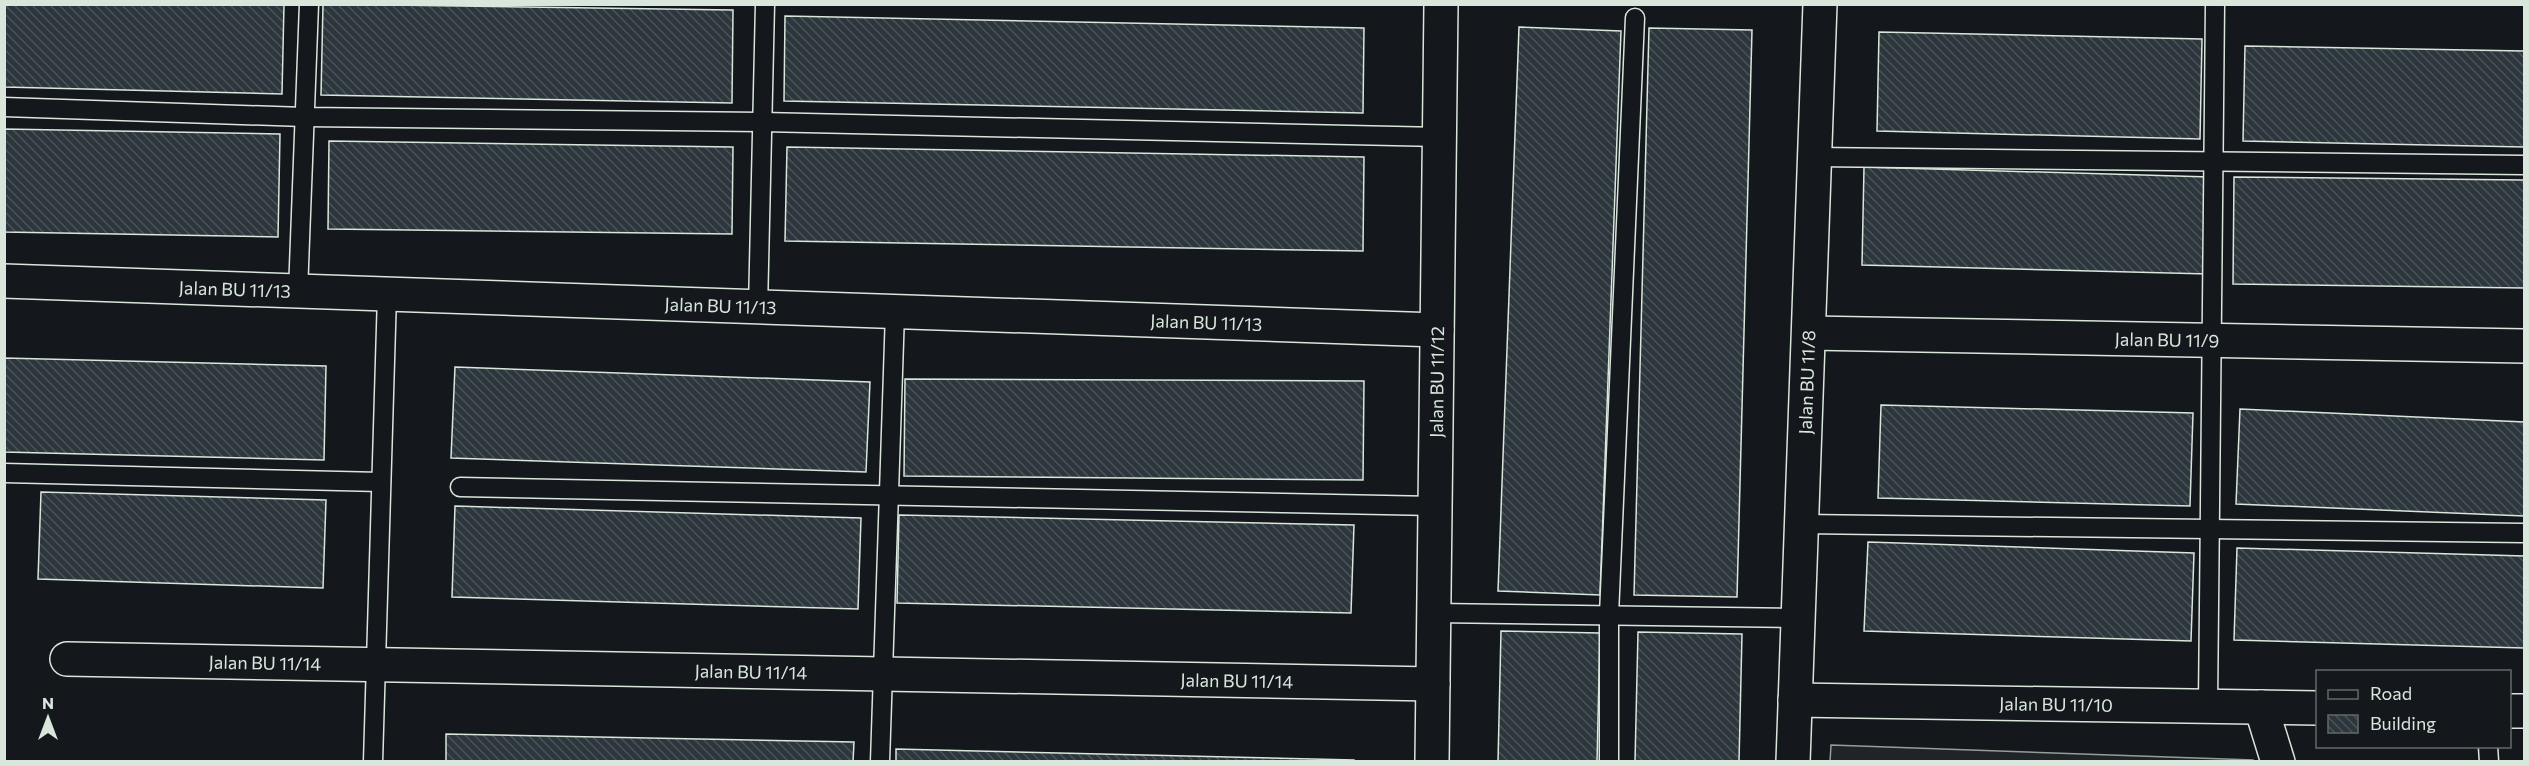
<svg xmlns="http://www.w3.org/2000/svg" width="2529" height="766" font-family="Commissioner,sans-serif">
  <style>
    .green { fill: #202428; stroke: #939e99; stroke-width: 1.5 }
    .building { fill: url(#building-back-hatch); stroke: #d8e6dc; stroke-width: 1.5 }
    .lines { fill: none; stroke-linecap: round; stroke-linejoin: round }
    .lane-casing { stroke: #d8e6dc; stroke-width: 21 }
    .street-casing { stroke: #d8e6dc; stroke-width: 36 }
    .lane { stroke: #14181c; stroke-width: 18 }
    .street { stroke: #14181c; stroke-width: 33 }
    .labels { text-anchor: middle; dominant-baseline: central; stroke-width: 4.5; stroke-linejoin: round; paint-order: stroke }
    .street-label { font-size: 18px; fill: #d8e6dc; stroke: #14181c }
  </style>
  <defs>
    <pattern id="building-back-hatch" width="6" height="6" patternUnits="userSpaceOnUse" patternTransform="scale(1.5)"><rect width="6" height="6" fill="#2c363c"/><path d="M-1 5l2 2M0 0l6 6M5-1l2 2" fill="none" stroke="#4a5358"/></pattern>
  </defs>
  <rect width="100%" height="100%" fill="#14181c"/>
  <polygon class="green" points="1831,745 2253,760 2253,761 1830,762"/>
  <g class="building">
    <polygon points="4,4 284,4 282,94 4,87"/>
    <polygon points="323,4 733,10 732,103 321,95"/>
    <polygon points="785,16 1364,28 1363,113 784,101"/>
    <polygon points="1519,27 1621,31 1600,595 1498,591"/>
    <polygon points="1649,28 1752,30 1737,597 1634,595"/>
    <polygon points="1879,32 2202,39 2200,139 1877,131"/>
    <polygon points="2245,46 2524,51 2524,147 2243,141"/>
    <polygon points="4,129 280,134 278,237 4,232"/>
    <polygon points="329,141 733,147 732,234 328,229"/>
    <polygon points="787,147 1364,157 1363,251 785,241"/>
    <polygon points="1864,167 2210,177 2208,274 1862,265"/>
    <polygon points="2234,177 2524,180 2524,288 2233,284"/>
    <polygon points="4,358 326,366 324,460 4,452"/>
    <polygon points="455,367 870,382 866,472 451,458"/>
    <polygon points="905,379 1364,381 1363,480 904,476"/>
    <polygon points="1881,405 2193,413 2190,506 1878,498"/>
    <polygon points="2240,409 2524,422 2524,516 2236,504"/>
    <polygon points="41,492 326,500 323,588 38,579"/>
    <polygon points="455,506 861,518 858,609 452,597"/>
    <polygon points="899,515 1354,525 1351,613 897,603"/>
    <polygon points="1868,542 2194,553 2191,641 1864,631"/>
    <polygon points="2237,548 2524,556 2524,648 2234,640"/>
    <polygon points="1501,631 1600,633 1597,762 1498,762"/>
    <polygon points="1638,632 1742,634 1739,762 1635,762"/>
    <polygon points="446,734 854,742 853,762 446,762"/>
    <polygon points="896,749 1354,760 1354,762 896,762"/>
  </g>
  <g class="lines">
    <g class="lane-casing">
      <g id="lane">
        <polyline points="4,107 304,117 762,122 1440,137"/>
        <polyline points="1815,157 2524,165"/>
        <polyline points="298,292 309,4"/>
        <polyline points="758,308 765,4"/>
        <polyline points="4,473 381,482"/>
        <polyline points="460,487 1435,506"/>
        <polyline points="1803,524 2524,533"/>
        <polyline points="1435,613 1799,618"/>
        <polyline points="2208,706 2215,4"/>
        <polyline points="2488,746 2489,762"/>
        <polyline points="373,762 387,294"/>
        <polyline points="880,762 895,312"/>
        <polyline points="1609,762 1609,615 1635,18"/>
      </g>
    </g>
    <g class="street-casing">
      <g id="street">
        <path id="s1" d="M4,281L1437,330"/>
        <path id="s2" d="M1809,333L2524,346"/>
        <path id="s3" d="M67,659L1433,684"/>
        <path id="s4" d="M1795,700L2318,708"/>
        <polyline points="2261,707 2278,762"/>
        <polyline points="2510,711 2524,711"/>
        <path id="s5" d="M1432,762L1441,4"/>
        <path id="s6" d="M1793,762L1820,4"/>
      </g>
    </g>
    <use href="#lane" class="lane"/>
    <use href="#street" class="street"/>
  </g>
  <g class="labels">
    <g class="street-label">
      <text stroke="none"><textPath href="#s1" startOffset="231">Jalan BU 11/13</textPath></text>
      <text stroke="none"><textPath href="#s1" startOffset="717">Jalan BU 11/13</textPath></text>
      <text stroke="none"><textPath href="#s1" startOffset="1203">Jalan BU 11/13</textPath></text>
      <text stroke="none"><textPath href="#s2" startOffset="358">Jalan BU 11/9</textPath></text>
      <text stroke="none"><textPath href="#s5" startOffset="380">Jalan BU 11/12</textPath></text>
      <text stroke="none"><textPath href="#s6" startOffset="380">Jalan BU 11/8</textPath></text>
      <text stroke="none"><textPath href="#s3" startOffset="198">Jalan BU 11/14</textPath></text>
      <text stroke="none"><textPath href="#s3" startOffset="684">Jalan BU 11/14</textPath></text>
      <text stroke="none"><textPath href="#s3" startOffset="1170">Jalan BU 11/14</textPath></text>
      <text stroke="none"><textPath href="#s4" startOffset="261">Jalan BU 11/10</textPath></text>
    </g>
  </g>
  <rect width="2529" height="766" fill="none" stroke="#d8e6dc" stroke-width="12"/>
  <rect x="2316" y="670" width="195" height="78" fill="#14181c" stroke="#626a69" stroke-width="1.5"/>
  <rect x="2328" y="690" width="30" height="9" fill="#14181c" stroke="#626a69" stroke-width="1.5"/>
  <text x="2370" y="700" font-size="18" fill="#d8e6dc">Road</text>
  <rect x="2328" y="715" width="30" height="18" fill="url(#building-back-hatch)" stroke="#626a69" stroke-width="1.5"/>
  <text x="2370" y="730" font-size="18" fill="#d8e6dc">Building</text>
  <g transform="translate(48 718)" stroke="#14181c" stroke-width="4.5" paint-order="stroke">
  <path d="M0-4.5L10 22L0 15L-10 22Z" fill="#d8e6dc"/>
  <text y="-9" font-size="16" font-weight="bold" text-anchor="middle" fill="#d8e6dc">N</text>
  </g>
</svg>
